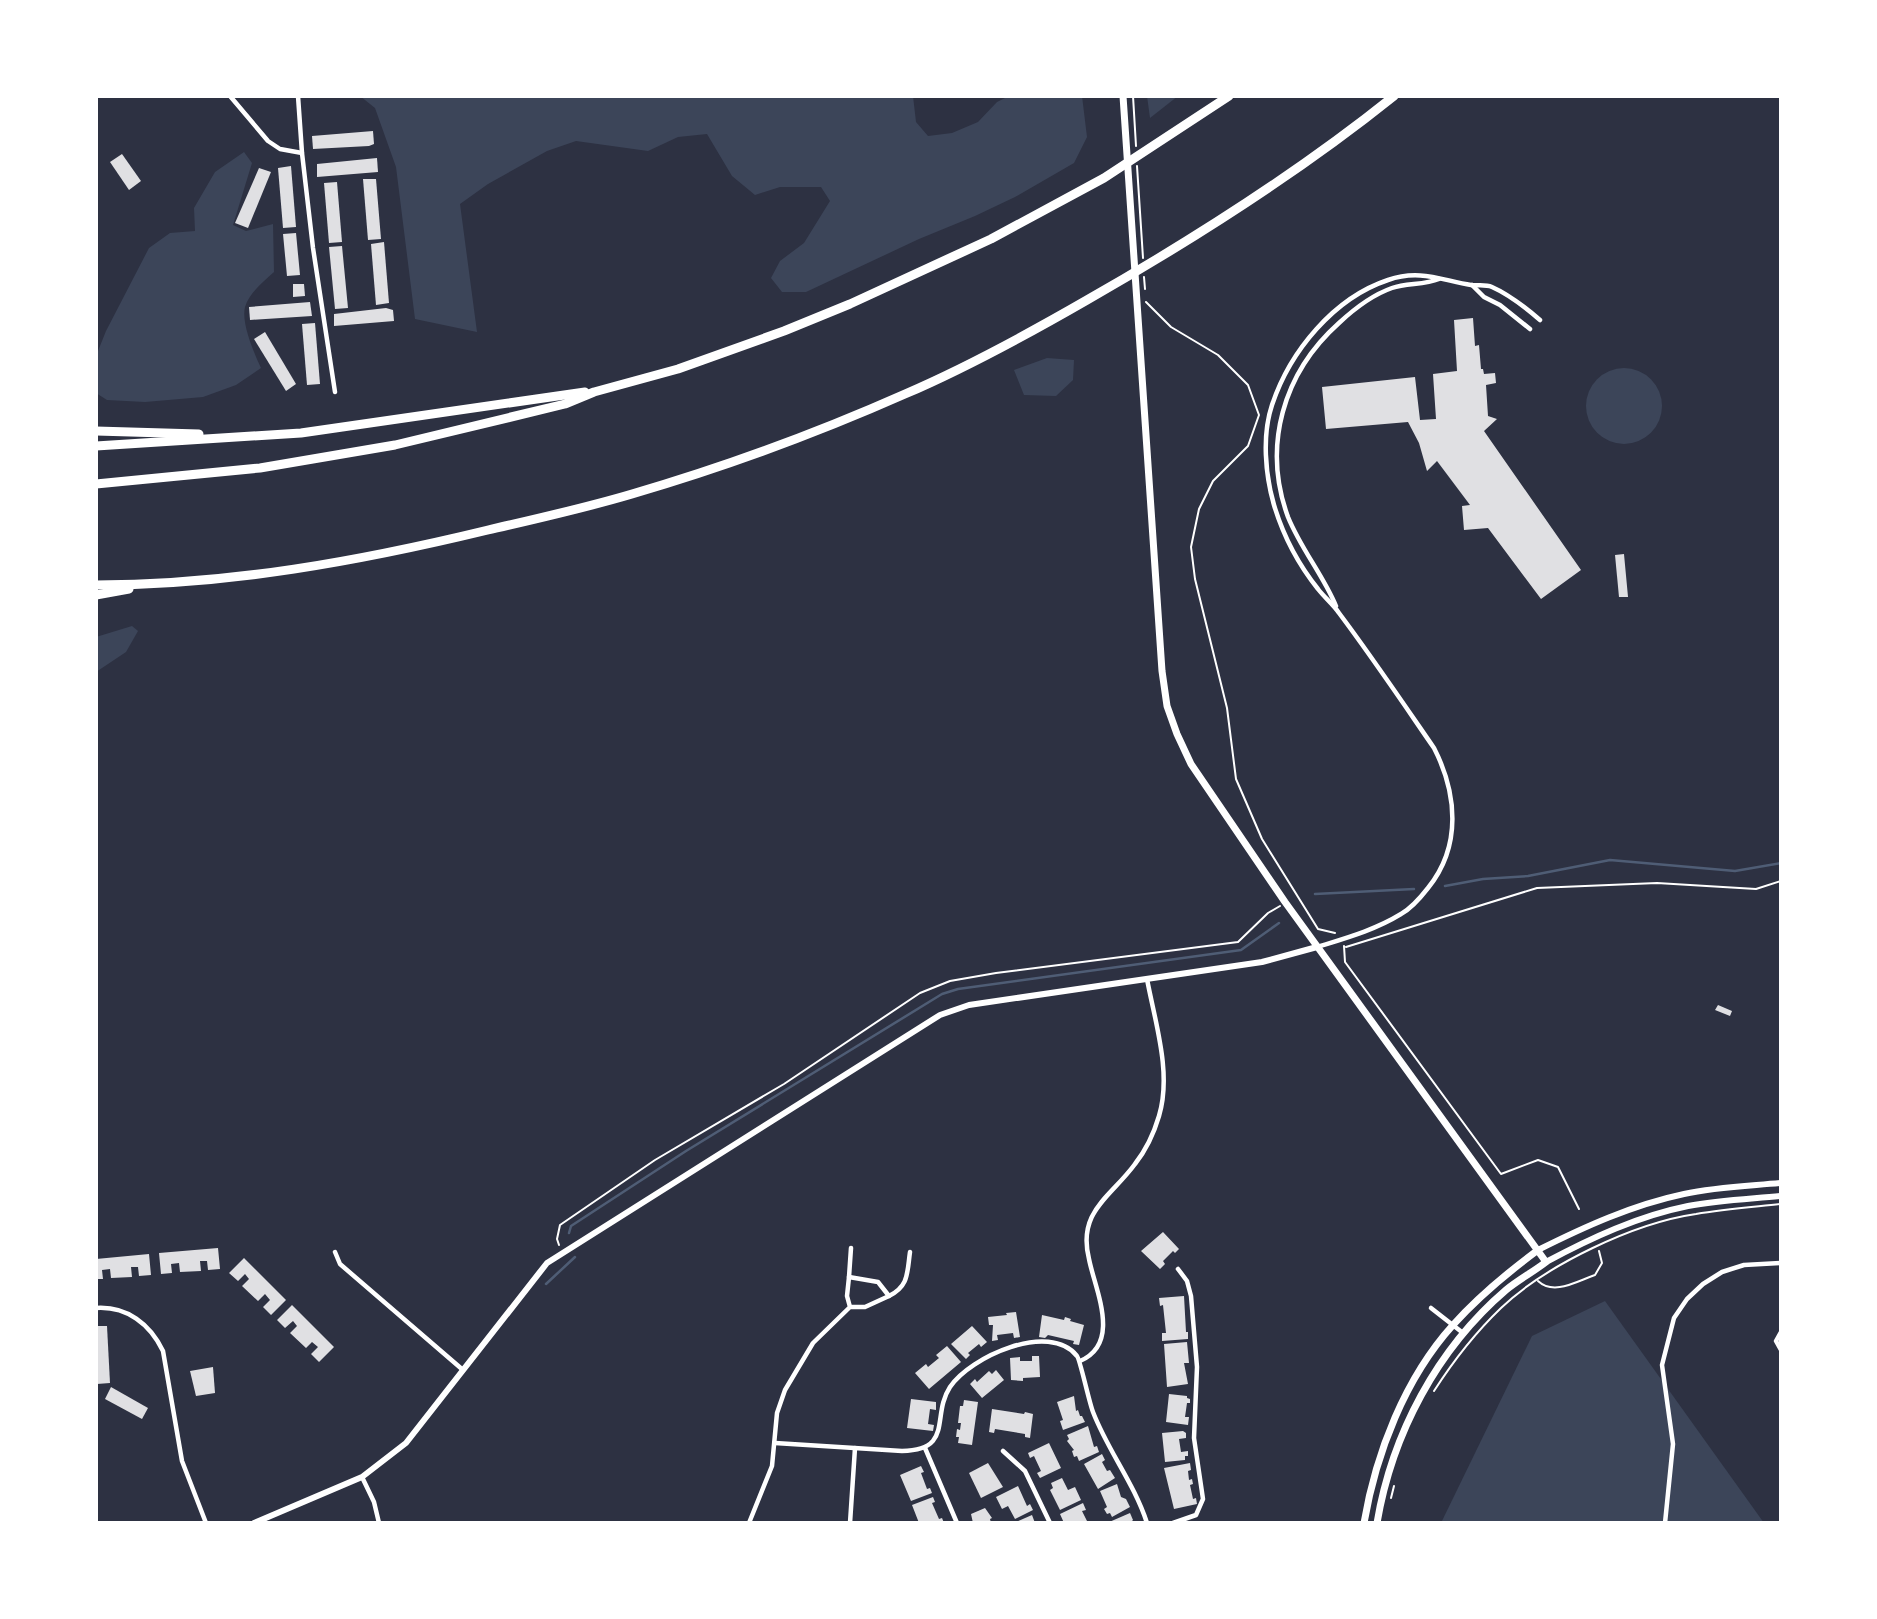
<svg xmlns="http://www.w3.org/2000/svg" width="1877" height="1619" font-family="'PT Sans Narrow',sans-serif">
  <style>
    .green { fill: #3c4559 }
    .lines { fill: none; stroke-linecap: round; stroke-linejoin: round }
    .stream { stroke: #4f5d75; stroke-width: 2.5 }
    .building { fill: #e0e0e3 }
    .path { stroke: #fff; stroke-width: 2 }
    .minor { stroke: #fff; stroke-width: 4.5 }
    .tertiary { stroke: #fff; stroke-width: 6 }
    .secondary { stroke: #fff; stroke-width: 7 }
    .motorway { stroke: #fff; stroke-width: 9 }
  </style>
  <rect width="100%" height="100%" fill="#2d3142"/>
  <g class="green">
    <polygon points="360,96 913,96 916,122 928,136 952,133 978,122 997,102 1009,96 1082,96 1087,137 1074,163 1015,197 975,216 919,239 806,292 782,292 771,278 780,261 804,243 830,201 821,187 780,187 755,195 732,176 707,134 678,137 648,151 576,141 547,151 488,184 460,204 477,332 415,319 396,167 375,108"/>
    <polygon points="1147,96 1178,96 1150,118"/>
    <path d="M244,152L252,163L233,225L246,231L273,224L274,272C264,281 249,293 245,307C241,323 254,353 261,368L236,385L203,397L145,402L107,400L96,393V356L106,331L149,248L170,233L195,231L194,208L215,172Z"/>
    <polygon points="1047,358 1074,360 1073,380 1056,396 1024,395 1014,370"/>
    <circle cx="1624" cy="406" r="38"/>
    <polygon points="132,626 138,631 126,652 96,672 96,637"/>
    <polygon points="1605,1301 1764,1523 1441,1523 1532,1336"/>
  </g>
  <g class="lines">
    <g class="stream">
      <polyline points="1445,886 1483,879 1528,876 1610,860 1735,871 1781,863"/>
      <polyline points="1315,894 1414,889"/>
      <polyline points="569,1233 571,1226 686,1151 942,994 958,989 1241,950 1279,923"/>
      <polyline points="546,1284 575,1257"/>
    </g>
  </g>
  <g class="building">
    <polygon points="373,131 374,144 369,146 313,149 312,136"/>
    <polygon points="122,154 141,181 129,190 110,162"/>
    <polygon points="377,158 378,172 317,177 317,164"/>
    <polygon points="291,166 296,227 283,228 278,168"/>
    <polygon points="259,168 271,172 248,228 235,223"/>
    <polygon points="363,179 376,179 381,239 368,240"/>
    <polygon points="337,182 342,242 329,243 324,183"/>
    <polygon points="296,233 300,275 287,276 283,234"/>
    <polygon points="384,242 389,303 376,305 371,244"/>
    <polygon points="342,246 348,308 335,309 329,247"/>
    <polygon points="293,284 304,284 305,296 293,297"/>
    <polygon points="310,302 312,316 250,320 249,307"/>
    <polygon points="386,308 393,310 394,321 334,326 334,314"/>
    <polygon points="1473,318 1475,346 1479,345 1481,369 1483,369 1484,374 1495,373 1496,383 1486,385 1488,416 1497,419 1484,431 1581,570 1541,599 1488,528 1464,530 1462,506 1470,505 1437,461 1427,471 1419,443 1408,422 1326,429 1322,387 1415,377 1420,420 1436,419 1433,374 1457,371 1454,320"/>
    <polygon points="315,323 320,384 307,385 302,324"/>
    <polygon points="265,332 296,384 286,391 254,339"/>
    <polygon points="1624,554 1628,597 1619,597 1615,555"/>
    <polygon points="1718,1005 1732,1011 1730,1016 1715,1010"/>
    <polygon points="1163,1232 1179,1249 1175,1253 1173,1251 1163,1261 1165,1264 1160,1269 1141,1251"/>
    <polygon points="218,1248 220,1269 208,1270 207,1261 200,1261 201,1271 180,1272 179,1263 171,1264 172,1273 161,1274 159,1253"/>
    <polygon points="149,1254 151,1275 139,1276 138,1267 131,1267 132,1277 111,1278 110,1269 102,1270 103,1279 96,1279 96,1259"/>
    <polygon points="244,1258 286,1300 271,1315 263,1307 270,1300 265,1294 258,1301 242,1286 249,1279 245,1274 238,1281 229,1273"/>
    <polygon points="1184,1296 1186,1332 1188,1332 1188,1339 1162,1341 1162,1333 1166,1333 1163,1305 1160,1306 1159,1298"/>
    <polygon points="292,1305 334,1347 319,1362 311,1354 318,1347 312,1342 306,1348 290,1333 297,1326 293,1321 285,1328 277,1320"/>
    <polygon points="1016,1312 1020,1337 1014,1338 1013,1333 997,1335 998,1340 992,1341 993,1325 989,1325 988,1317 1007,1315 1006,1313"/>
    <polygon points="1042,1315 1064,1320 1065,1317 1071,1319 1070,1321 1084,1325 1079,1345 1073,1344 1074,1341 1048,1335 1045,1338 1039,1337"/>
    <polygon points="96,1326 107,1326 110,1383 97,1384"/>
    <polygon points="972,1326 987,1342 981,1347 979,1344 968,1353 970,1355 966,1359 951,1344"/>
    <polygon points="1187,1342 1189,1363 1184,1363 1188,1384 1167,1387 1164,1344"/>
    <polygon points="947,1346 961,1362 929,1389 915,1373 926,1364 928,1367 939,1358 936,1355"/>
    <polygon points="1032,1356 1039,1356 1040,1377 1023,1378 1023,1381 1011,1380 1010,1358 1020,1357 1020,1361 1032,1361"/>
    <polygon points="213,1367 215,1393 196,1396 190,1371"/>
    <polygon points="996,1370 1004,1380 982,1398 970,1384 975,1379 977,1382 989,1371 992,1374"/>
    <polygon points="111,1387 148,1408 142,1419 105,1399"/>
    <polygon points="1169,1394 1187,1396 1187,1398 1190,1399 1190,1403 1187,1403 1185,1417 1189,1417 1188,1425 1166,1422"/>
    <polygon points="1074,1396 1076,1411 1078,1410 1080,1416 1082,1416 1085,1422 1063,1430 1060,1421 1063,1420 1057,1402"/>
    <polygon points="911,1399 936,1402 936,1410 930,1409 928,1424 934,1425 933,1431 907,1428"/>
    <polygon points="964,1400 978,1402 972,1445 958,1443 959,1437 956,1437 957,1429 960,1430 961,1423 958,1423 960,1406 963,1406"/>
    <polygon points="992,1409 1024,1414 1025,1412 1033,1414 1030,1438 1025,1437 1025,1434 995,1429 994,1433 989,1432"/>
    <polygon points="1088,1426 1094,1447 1097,1446 1099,1452 1079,1461 1077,1456 1074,1457 1072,1451 1074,1450 1067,1441 1069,1439 1067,1435"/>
    <polygon points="1183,1431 1186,1433 1186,1438 1179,1439 1181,1452 1188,1451 1188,1456 1185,1456 1185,1460 1165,1462 1162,1433"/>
    <polygon points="1049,1443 1061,1468 1040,1478 1037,1473 1041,1471 1034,1456 1030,1458 1028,1453"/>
    <polygon points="1102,1454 1105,1460 1102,1462 1107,1471 1110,1470 1115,1478 1098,1489 1084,1464"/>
    <polygon points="988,1463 1003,1487 981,1498 969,1473"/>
    <polygon points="1190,1463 1191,1470 1188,1471 1189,1480 1192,1479 1193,1484 1190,1485 1193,1499 1196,1498 1197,1504 1174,1509 1164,1468"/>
    <polygon points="921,1466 924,1472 921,1473 927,1489 930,1488 932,1493 911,1501 900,1475"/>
    <polygon points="1062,1478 1068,1490 1075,1487 1081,1500 1060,1510 1050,1490 1053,1488 1051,1483"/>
    <polygon points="1117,1484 1121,1497 1126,1499 1130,1507 1112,1517 1110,1513 1107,1514 1104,1509 1107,1507 1100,1491"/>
    <polygon points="1018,1486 1027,1506 1030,1504 1033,1510 1015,1519 1008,1506 1002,1509 996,1497"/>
    <polygon points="933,1497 935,1502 932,1503 939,1519 942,1518 944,1523 919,1523 912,1505"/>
    <polygon points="1083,1503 1086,1510 1082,1511 1088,1523 1064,1523 1060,1514"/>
    <polygon points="985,1508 992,1518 990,1519 991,1523 973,1523 971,1514"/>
    <polygon points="1130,1513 1133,1520 1130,1523 1107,1523"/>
    <polygon points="1032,1515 1035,1523 1014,1523"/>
  </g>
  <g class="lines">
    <g class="path">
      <polyline points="1133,96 1136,146"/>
      <polyline points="1137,166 1143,258"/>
      <polyline points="1144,277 1145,289"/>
      <polyline points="1146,302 1171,327 1218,355 1248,385 1259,415 1248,446 1213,481 1199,509 1191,547 1195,579 1227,708 1236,779 1262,839 1318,929 1335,933"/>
      <polyline points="1344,946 1345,962 1501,1174 1538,1160 1558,1167 1579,1209"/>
      <polyline points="1346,947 1537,888 1657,883 1756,889 1781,881"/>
      <polyline points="559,1245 557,1239 560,1225 655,1160 784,1084 920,993 950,981 996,973 1238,942 1268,913 1280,906"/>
      <path d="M1538,1281C1554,1296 1577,1281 1595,1275L1602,1263L1599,1251"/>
      <path d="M1434,1391C1452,1363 1476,1332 1501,1308C1546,1265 1634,1223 1696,1214C1724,1209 1753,1207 1781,1204"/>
      <polyline points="1391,1498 1394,1486"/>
    </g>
    <g class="minor">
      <polyline points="230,96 268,141 280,149 302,153 313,248 335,392"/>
      <polyline points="298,96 302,153"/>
      <polyline points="1472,285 1484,297 1500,305 1530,329"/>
      <path d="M1336,606C1323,575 1301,549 1288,517C1262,446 1283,373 1339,323C1354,309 1372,295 1392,288C1407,283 1424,285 1439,279"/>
      <path d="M1317,947C1346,938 1375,930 1401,914C1412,908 1421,897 1428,888C1462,846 1457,793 1434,748C1403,703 1372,657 1339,613C1333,604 1324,597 1318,589C1298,564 1283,535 1274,505C1265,474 1262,435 1272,405C1290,351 1334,298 1388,280C1419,269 1441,280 1471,285C1478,286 1485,284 1492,287C1510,295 1525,307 1540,320"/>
      <polyline points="335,1252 340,1264 463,1370"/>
      <polyline points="849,1277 851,1248"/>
      <path d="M889,1296C909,1286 907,1273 910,1252"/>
      <path d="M96,1308C127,1306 150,1324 163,1351L182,1461L206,1523"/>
      <polyline points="1431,1308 1463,1333"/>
      <polyline points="1781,1332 1776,1341 1781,1350"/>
      <path d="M1080,1361C1122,1343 1095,1290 1089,1259C1077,1211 1111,1197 1135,1164C1146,1150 1154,1133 1159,1116C1172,1073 1155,1022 1147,979"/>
      <path d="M775,1443L902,1451C954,1450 931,1416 950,1387C970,1357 1049,1321 1077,1356C1080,1359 1089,1402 1093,1412C1108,1451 1134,1483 1147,1523"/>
      <polyline points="925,1448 957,1523"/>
      <polyline points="1003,1451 1025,1471 1050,1523"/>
      <polyline points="362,1477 374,1502 379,1523"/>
      <polyline points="749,1523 772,1466 777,1413 785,1390 813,1343 850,1307 865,1307 889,1296 878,1282 849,1277 847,1296 850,1307"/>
      <polyline points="850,1523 855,1448"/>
      <polyline points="1173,1523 1196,1515 1203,1499 1194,1438 1197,1367 1191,1296 1187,1281 1178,1269"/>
      <polyline points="1665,1523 1673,1444 1662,1365 1674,1318 1687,1299 1703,1284 1722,1272 1744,1265 1781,1263"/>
    </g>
    <g class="tertiary">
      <path d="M1538,1250C1584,1227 1632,1205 1684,1194C1716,1187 1749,1186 1781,1183"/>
      <path d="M1546,1262C1591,1238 1638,1216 1688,1206C1719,1200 1750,1199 1781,1196"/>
      <polyline points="254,1523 362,1477 406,1443 547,1263 940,1015 969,1005 1262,962 1317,947"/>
    </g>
    <g class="secondary">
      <path d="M1123,96L1162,671L1167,706L1177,734L1191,764L1285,902L1546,1262C1533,1272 1518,1280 1506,1290C1437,1349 1392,1434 1377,1523"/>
      <path d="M1364,1523C1376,1453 1405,1378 1453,1325C1479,1296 1507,1273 1538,1250"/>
    </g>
    <g class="motorway">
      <polyline points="96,431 199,434"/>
      <polyline points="96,446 301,433 585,392"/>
      <polyline points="96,484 260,468 395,445 565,404 594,392 678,369 784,331 850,304 991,239 1104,178 1229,96"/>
      <path d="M96,585C229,585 360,561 488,530C536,519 585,508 632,494C724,467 817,433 905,394C968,367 1028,334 1087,300C1194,239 1298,173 1394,96"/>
      <polyline points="96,595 129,589"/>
    </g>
  </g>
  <rect width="1877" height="1619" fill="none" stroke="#ffffff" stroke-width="196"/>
</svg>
